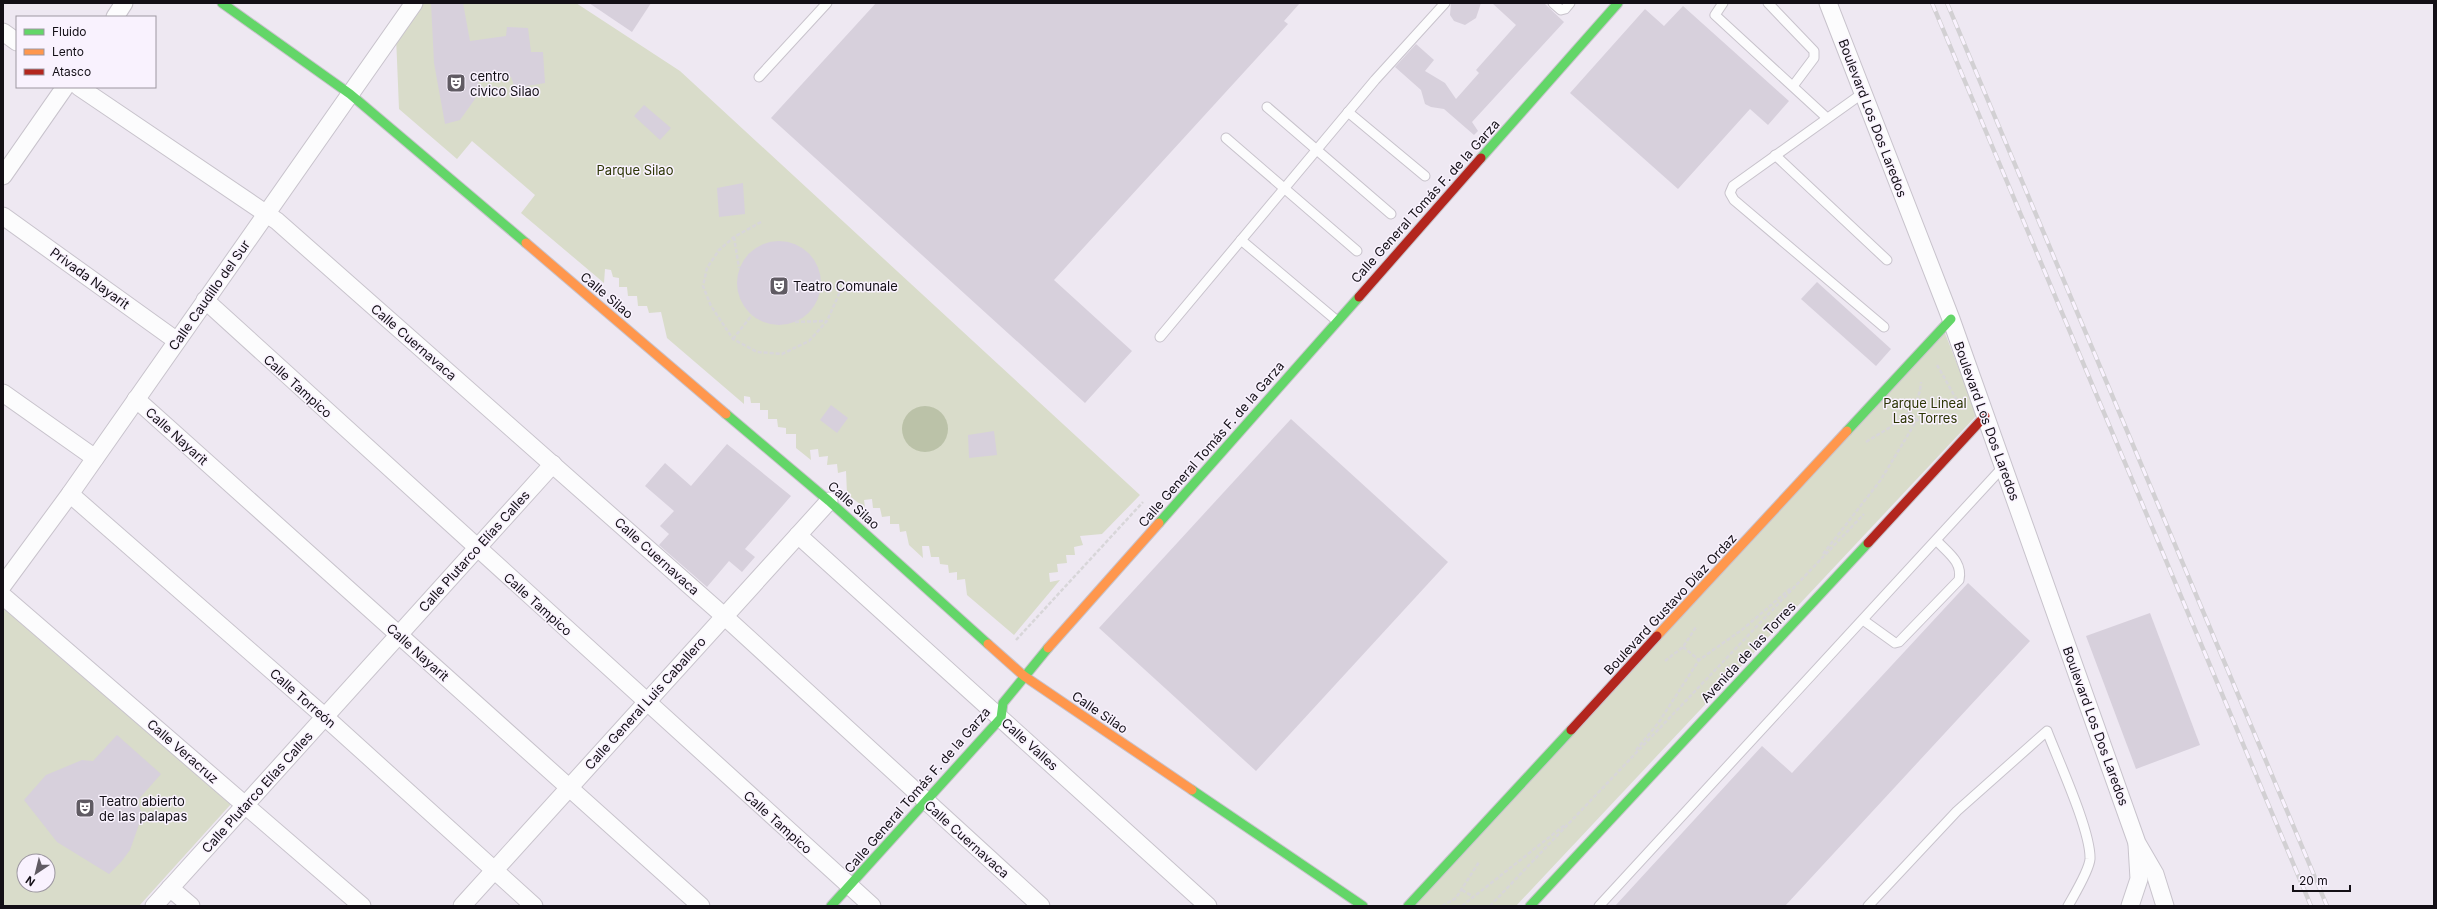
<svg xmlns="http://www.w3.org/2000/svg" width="2437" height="909" font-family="Inter,sans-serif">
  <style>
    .green { fill: #d9dcca; fill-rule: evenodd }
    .water { fill: #bbc2a8 }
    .building { fill: #d7d0dc }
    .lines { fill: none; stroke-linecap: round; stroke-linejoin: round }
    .lane-casing { stroke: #c8c3cc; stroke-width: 11 }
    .street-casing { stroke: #c8c3cc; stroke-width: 19 }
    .fast-casing { stroke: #c8c3cc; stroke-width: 11 }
    .slow-casing { stroke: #c8c3cc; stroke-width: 11 }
    .jam-casing { stroke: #c8c3cc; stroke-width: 11 }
    .path { stroke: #d8d6d9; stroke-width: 2.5; stroke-dasharray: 4 2; stroke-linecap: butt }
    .lane { stroke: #fcfcfd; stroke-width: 9 }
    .street { stroke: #fcfcfd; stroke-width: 17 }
    .fast { stroke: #63d668; stroke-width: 9 }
    .slow { stroke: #ff974d; stroke-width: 9 }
    .jam { stroke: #b3261e; stroke-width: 9 }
    .rail-casing { stroke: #d2d0d3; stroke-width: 4.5 }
    .rail { stroke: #f9f2fe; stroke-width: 3; stroke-dasharray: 9; stroke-linecap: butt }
    .labels { text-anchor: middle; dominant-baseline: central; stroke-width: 3; stroke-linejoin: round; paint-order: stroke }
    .poi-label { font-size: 13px; fill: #130f16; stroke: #f9f2fe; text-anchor: start }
    .street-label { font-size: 13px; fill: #130f16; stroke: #f9f2fe }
    .park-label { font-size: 13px; fill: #2c3504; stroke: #f9f2fe }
  </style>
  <rect width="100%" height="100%" fill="#eee8f2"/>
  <g class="green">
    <polygon points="418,3 576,3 680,71 1140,495 1102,534 1080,536 1083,545 1074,547 1075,555 1066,555 1067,563 1057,564 1058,572 1049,573 1050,582 1060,580 1014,635 967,595 965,579 957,580 957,572 949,573 948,565 940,564 939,557 931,557 929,546 922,546 923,558 909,545 906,531 900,532 899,524 890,524 890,516 882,517 880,508 873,508 872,499 864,500 865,508 847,494 846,471 838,473 837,464 827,465 828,456 819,457 818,449 810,450 811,460 796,448 796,434 786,434 786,428 778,427 777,419 768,419 768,410 760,410 760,403 751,403 750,397 744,396 744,404 667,338 661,312 649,313 647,306 638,306 637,296 628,296 627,287 619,287 619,278 613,277 611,270 605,269 604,283 521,213 535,195 472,141 457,159 399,109 396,36"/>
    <polygon points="1943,328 1977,415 1516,906 1411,906"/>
    <path d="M6,608L231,804L139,906H3V612ZM24,861H48V885H24Z"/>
  </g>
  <circle class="water" cx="925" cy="429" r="23"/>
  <g class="building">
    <polygon points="431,3 463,3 470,41 506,36 507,27 528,28 531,52 543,52 545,83 515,88 511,77 479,80 475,99 460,120 445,124 434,63"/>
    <polygon points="589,3 651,3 632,32"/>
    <polygon points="876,3 1300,3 1284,21 1288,24 1054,280 1132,351 1085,403 771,118"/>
    <polygon points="1451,3 1481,3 1476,18 1465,25 1454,21 1450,15"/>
    <polygon points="1492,3 1544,3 1564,22 1472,122 1478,131 1474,135 1444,109 1431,107 1425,104 1421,90 1395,67 1416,44 1434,60 1425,71 1445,83 1456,99 1479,73 1476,70 1516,25"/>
    <polygon points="1683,6 1789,101 1768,125 1750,109 1678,189 1570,93 1645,9 1664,26"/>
    <polygon points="644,105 671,128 660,140 634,116"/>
    <polygon points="743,183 745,214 719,217 717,188"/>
    <circle cx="779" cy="283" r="42"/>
    <polygon points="1817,282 1891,349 1876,366 1801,299"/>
    <polygon points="831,405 848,418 837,433 820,420"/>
    <polygon points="1291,419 1448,562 1256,771 1099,628"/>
    <polygon points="994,431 997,455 969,458 968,435"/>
    <polygon points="727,444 791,496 745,549 755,557 742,572 729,561 707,587 659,545 669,534 660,526 674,511 645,486 665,463 691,486"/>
    <polygon points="1968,583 2030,641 1785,906 1615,906 1762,746 1792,773"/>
    <polygon points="2150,613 2200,745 2136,769 2086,636"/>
    <polygon points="117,735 161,774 138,800 142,816 130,850 121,862 109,874 57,842 24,800 46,775 82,760 93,761"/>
  </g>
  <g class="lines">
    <g class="lane-casing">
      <g id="lane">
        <polyline points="1553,3 1561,10 1565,9 1570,3"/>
        <polyline points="1723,3 1715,15 1827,118"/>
        <polyline points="1768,3 1814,51 1814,58 1793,86"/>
        <polyline points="759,77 827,3"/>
        <polyline points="1863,93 1733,186 1730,193 1734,200 1884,327"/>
        <polyline points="1267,107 1391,214"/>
        <polyline points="1348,112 1425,176"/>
        <polyline points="1226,138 1357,251"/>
        <polyline points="1775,155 1887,260"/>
        <polyline points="1241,240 1336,320"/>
        <polyline points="1160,337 1375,80 1445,3"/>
        <path d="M1863,620L1895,643L1899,642L1959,580C1963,562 1948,553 1937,541"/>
        <polyline points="1599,906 2003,467"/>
        <path d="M1868,906L1957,811L2047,731C2058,760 2091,831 2090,859C2089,871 2074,895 2068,906"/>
      </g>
    </g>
    <g class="street-casing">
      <g id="street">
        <polyline points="1828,3 1951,319 2137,843 2155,874 2165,906"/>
        <polyline points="115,17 124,3"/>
        <polyline points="3,32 17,42"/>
        <polyline points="79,87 277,221 724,616 1041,906"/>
        <polyline points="3,176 65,87"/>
        <polyline points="3,216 177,341"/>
        <polyline points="205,300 872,906"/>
        <polyline points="3,393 95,458"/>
        <polyline points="136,399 701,906"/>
        <polyline points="70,494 325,717 534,906"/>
        <polyline points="798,535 1208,906"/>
        <polyline points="3,585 70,494 414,3"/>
        <polyline points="3,596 362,906"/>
        <polyline points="170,888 191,906"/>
        <polyline points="154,906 553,464"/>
        <polyline points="462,906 829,501"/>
        <polyline points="2130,906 2139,879 2137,845"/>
      </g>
    </g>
    <g class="fast-casing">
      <g id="fast">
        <polyline points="222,3 350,94 526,243"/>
        <polyline points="1481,158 1618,3"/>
        <polyline points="726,414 829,501 988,644"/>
        <polyline points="1847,431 1951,319"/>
        <polyline points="1159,523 1359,297"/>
        <polyline points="1192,790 1363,906"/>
        <polyline points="831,906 1001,718 1003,703 1048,648"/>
        <polyline points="1408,906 1571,730"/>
        <polyline points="1530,906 1868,543"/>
      </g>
    </g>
    <g class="slow-casing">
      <g id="slow">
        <polyline points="526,243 726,414"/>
        <polyline points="1657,636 1847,431"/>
        <polyline points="988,644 1024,676 1192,790"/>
        <polyline points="1048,648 1159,523"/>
      </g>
    </g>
    <g class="jam-casing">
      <g id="jam">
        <polyline points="1359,297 1481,158"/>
        <polyline points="1868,543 1985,416"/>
        <polyline points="1571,730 1657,636"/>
      </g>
    </g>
    <g class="path">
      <polyline points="761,222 734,237 719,250 707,268 703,286 711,306 733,339 757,352 782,354 809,341 827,321 843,285"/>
      <polyline points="734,237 739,268"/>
      <polyline points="795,322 826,321"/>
      <polyline points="733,339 752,315"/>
      <polyline points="1937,365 1962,409"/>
      <polyline points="1910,413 1917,420"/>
      <path d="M1866,442C1892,425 1919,416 1921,382"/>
      <polyline points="1823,554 1880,481 1917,420 1935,416 1954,419"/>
      <polyline points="1016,640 1143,502"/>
      <polyline points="1683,647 1699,660"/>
      <polyline points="1665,661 1683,647 1696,627"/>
      <polyline points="1636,750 1659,722 1699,660 1743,629 1791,588"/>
      <polyline points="1462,890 1472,896"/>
      <polyline points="1442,906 1456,898 1479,862"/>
      <polyline points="1462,906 1566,824"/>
      <polyline points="1490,906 1864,514"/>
    </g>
    <use href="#lane" class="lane"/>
    <use href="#street" class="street"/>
    <use href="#fast" class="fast"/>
    <use href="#slow" class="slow"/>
    <use href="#jam" class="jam"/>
    <g class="rail-casing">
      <g id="rail">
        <polyline points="1932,3 2311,906"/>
        <polyline points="1947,3 2327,906"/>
      </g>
    </g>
    <use href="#rail" class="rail"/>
  </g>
  <defs>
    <g id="theatre-square" transform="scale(1)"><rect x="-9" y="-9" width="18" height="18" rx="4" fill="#605b63" stroke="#f9f2fe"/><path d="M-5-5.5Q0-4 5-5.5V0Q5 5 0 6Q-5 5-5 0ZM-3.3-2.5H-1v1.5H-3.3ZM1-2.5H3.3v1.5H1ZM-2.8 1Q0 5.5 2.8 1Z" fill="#fff"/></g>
  </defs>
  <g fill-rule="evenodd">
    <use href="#theatre-square" x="456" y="83"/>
    <use href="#theatre-square" x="779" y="286"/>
    <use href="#theatre-square" x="85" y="808"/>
  </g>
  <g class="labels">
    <g class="poi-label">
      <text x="470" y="76">centro<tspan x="470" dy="15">civico Silao</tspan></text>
      <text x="793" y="286">Teatro Comunale</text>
      <text x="99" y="801">Teatro abierto<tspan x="99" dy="15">de las palapas</tspan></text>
    </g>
    <g class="street-label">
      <text transform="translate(1873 118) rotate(69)">Boulevard Los Dos Laredos</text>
      <text transform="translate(1425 201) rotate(-48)">Calle General Tomás F. de la Garza</text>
      <text transform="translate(90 278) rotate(36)">Privada Nayarit</text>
      <text transform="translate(209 295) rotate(-55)">Calle Caudillo del Sur</text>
      <text transform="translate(607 295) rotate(40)">Calle Silao</text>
      <text transform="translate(414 342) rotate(41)">Calle Cuernavaca</text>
      <text transform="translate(298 386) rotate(42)">Calle Tampico</text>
      <text transform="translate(1987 421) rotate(70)">Boulevard Los Dos Laredos</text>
      <text transform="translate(177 436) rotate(42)">Calle Nayarit</text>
      <text transform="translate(1211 444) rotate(-49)">Calle General Tomás F. de la Garza</text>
      <text transform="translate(854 505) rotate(42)">Calle Silao</text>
      <text transform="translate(474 551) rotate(-48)">Calle Plutarco Elías Calles</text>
      <text transform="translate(657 556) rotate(42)">Calle Cuernavaca</text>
      <text transform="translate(538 604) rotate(42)">Calle Tampico</text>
      <text transform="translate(1670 604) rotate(-47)">Boulevard Gustavo Díaz Ordaz</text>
      <text transform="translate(418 652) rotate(42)">Calle Nayarit</text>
      <text transform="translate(1748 652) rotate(-47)">Avenida de las Torres</text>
      <text transform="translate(303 698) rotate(41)">Calle Torreón</text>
      <text transform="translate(645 703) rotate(-48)">Calle General Luis Caballero</text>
      <text transform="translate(1100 712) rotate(34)">Calle Silao</text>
      <text transform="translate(2096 726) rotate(70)">Boulevard Los Dos Laredos</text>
      <text transform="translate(1030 744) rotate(42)">Calle Valles</text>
      <text transform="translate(183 751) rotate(41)">Calle Veracruz</text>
      <text transform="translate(917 790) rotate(-49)">Calle General Tomás F. de la Garza</text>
      <text transform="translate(257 792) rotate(-48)">Calle Plutarco Elías Calles</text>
      <text transform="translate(778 822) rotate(42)">Calle Tampico</text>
      <text transform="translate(967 839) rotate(42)">Calle Cuernavaca</text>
    </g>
    <g class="park-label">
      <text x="635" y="170">Parque Silao</text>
      <text x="1925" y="403">Parque Lineal<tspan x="1925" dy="15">Las Torres</tspan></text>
    </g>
  </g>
  <rect width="2437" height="909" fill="none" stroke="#130f16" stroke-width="8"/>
  <rect x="16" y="16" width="140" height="72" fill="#f9f2fe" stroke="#9d97a1"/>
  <rect x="24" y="29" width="20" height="6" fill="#63d668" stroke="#9d97a1"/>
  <text x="52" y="36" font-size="12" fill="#130f16">Fluido</text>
  <rect x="24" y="49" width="20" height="6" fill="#ff974d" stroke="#9d97a1"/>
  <text x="52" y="56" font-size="12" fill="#130f16">Lento</text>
  <rect x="24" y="69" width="20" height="6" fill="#b3261e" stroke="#9d97a1"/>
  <text x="52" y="76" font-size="12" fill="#130f16">Atasco</text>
  <g transform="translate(36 873) rotate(215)"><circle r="19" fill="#f9f2fe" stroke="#9d97a1"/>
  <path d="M0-3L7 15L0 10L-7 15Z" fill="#605b63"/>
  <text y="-6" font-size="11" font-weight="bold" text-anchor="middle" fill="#130f16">N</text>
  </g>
  <path d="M2293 885v6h57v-6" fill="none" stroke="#130f16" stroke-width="2"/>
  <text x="2299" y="885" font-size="12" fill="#130f16" stroke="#f9f2fe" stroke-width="3" paint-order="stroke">20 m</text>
</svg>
